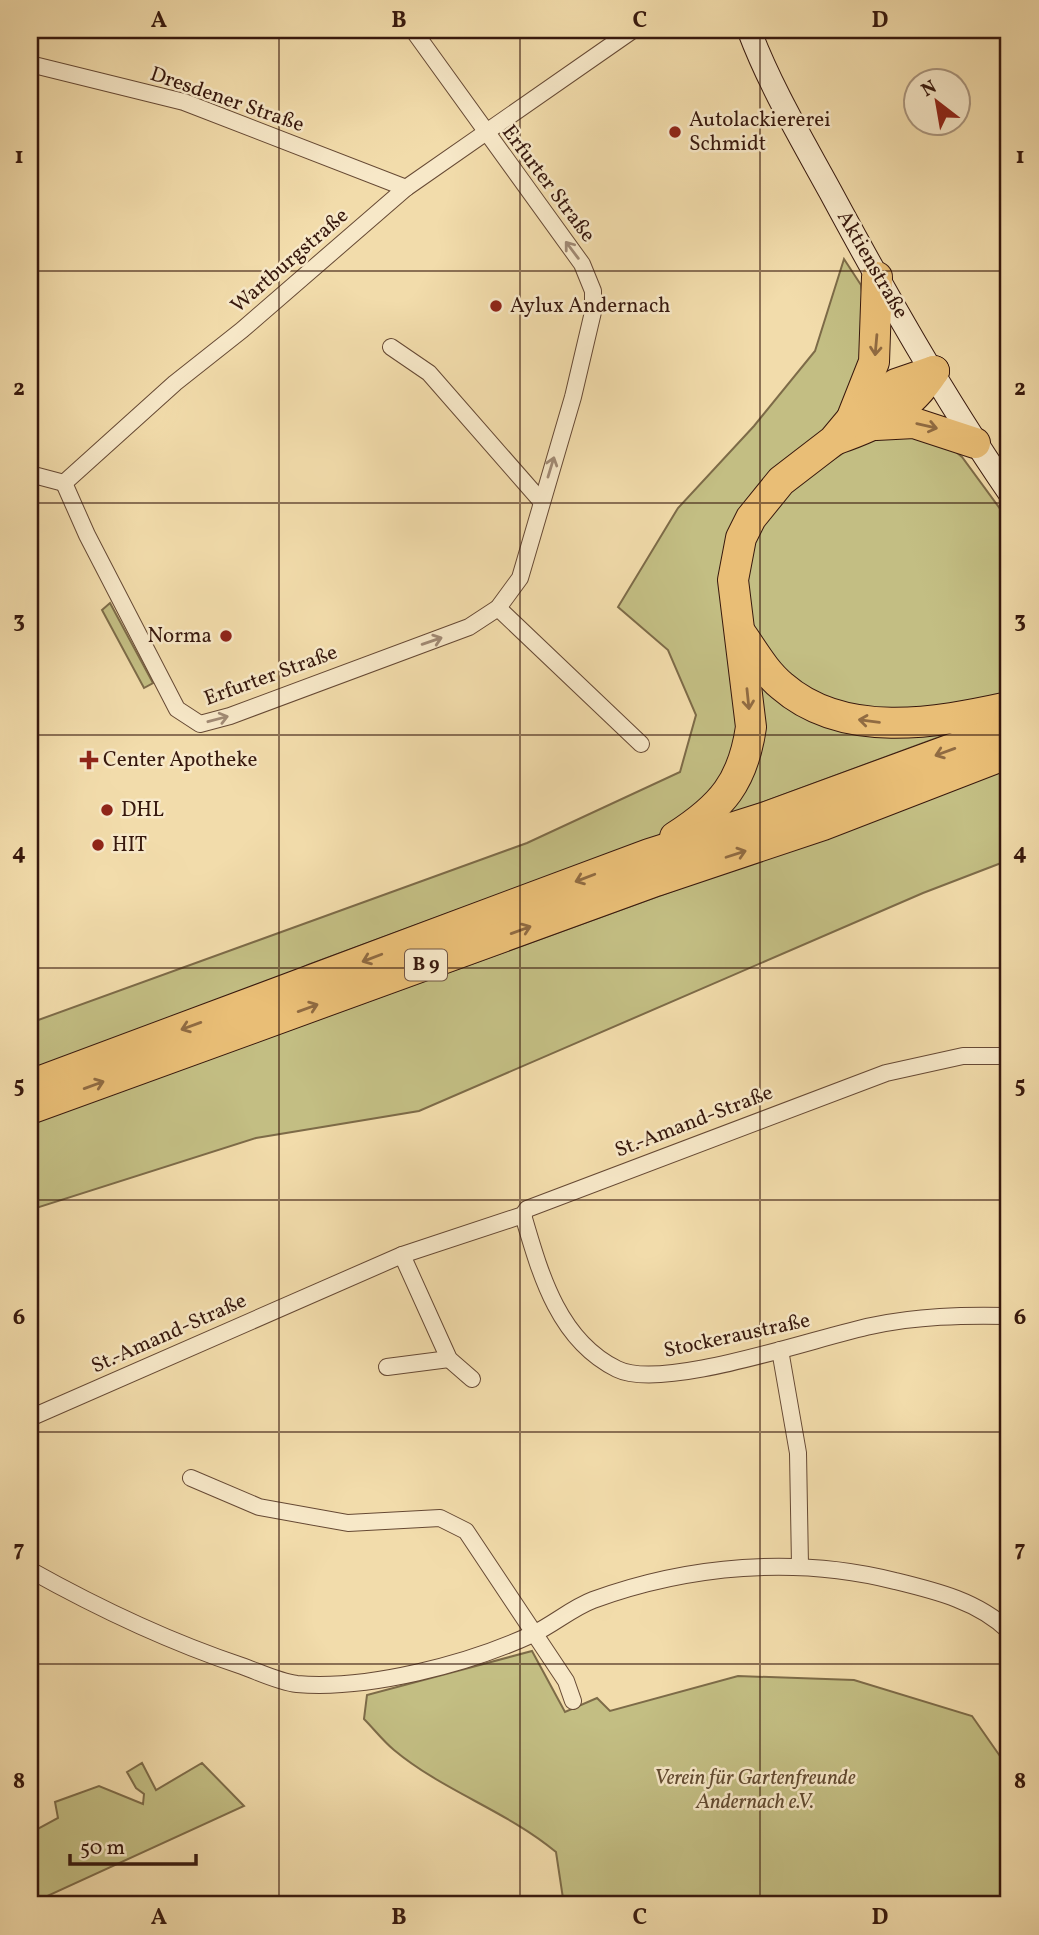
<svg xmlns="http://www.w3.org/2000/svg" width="1039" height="1935" font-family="Vollkorn,serif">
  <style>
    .green { fill: #c3be83; stroke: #7d6b48; stroke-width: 2 }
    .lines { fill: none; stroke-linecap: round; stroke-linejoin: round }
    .street-casing { stroke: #664934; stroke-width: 18 }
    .secondary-casing { stroke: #37180d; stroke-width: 25 }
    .highway-casing { stroke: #37180d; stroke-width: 32 }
    .street { stroke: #f7e8c8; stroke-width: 16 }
    .secondary { stroke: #f7e8c8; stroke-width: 23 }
    .highway { stroke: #e9be76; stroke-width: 30 }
    .oneway { stroke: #a18a74 }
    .oneway2 { stroke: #906b42 }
    .grid { fill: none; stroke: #37180d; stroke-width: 2; stroke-opacity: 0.55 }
    .poi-dot { fill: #8f2418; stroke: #f7e8c8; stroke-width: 2.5 }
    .labels { text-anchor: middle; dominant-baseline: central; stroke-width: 5; stroke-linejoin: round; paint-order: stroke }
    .shield { fill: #f7e8c8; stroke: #715645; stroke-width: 2 }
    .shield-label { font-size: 19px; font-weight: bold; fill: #37180d }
    .street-label { font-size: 21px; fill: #37180d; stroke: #f7e8c8 }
    .poi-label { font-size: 21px; fill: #37180d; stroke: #f7e8c8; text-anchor: start }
    .park-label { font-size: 21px; font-style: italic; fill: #614a30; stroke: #f7e8c8 }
    .neatline { fill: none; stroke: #37180d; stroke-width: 2.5 }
    .grid-label { font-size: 23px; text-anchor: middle; font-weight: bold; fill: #37180d }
  </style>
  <rect width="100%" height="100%" fill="#f2dcab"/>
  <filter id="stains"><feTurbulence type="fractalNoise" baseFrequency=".00286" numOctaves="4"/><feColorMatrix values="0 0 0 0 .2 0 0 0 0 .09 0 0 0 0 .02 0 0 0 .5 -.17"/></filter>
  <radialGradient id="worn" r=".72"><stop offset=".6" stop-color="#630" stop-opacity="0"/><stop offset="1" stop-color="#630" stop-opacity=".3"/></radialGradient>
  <g class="green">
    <polygon points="844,259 861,285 868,337 844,414 738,523 742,726 725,787 663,834 308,965 246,996 30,1075 30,1023 527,843 680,772 696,715 668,650 618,607 678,508 754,426 815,351"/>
    <polygon points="880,435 939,438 962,457 1009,521 1009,699 982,707 841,710 770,665 745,609 749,546 788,489 854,446"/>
    <polygon points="110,603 153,683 144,688 102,610"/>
    <polygon points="749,667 789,700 964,728 723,817"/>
    <polygon points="1009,769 1009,860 923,893 419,1111 256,1138 30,1210 30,1124"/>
    <path d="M532,1651L565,1712L597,1698L610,1711L738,1676L854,1680L972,1716L1009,1769V1905H564L556,1852C507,1811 443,1791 394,1750C383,1741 374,1729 364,1719L367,1695Z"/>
    <polygon points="142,1763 156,1790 202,1763 244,1806 30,1904 30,1833 58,1818 55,1802 99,1786 143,1804 144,1794 136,1788 127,1772"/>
  </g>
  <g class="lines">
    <g class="street-casing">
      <g id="street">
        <polyline points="30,64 184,102 406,188"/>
        <polyline points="391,347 429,373 541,501"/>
        <polyline points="30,474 64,483"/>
        <polyline points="64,483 87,535 177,709 200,724 230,716 469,627 498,608 520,578 573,397 593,312 593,291 582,264 413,30"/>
        <polyline points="64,483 175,383 242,330 406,188 633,30"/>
        <polyline points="498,608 641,744"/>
        <path d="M523,1215C540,1273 558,1340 617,1369C663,1392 817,1337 871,1326C917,1316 963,1315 1009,1316"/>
        <polyline points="402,1255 449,1359 472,1379"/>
        <polyline points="780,1350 798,1453 800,1565"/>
        <polyline points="387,1367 449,1359"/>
        <polyline points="30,1418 402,1255 523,1215 527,1209 886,1073 963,1056 1009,1056"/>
        <polyline points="191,1478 259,1507 348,1523 440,1518 466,1531 566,1681 573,1701"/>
        <path d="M30,1570C98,1608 167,1641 242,1666C259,1672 279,1682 297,1684C368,1690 468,1664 533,1634C554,1624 572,1608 593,1600C689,1565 796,1556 895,1581C936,1591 978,1601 1009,1631"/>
      </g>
    </g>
    <g class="secondary-casing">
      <path id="secondary" d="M749,30C770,86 801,138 830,191C885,293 943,396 1009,492"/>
    </g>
    <g class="highway-casing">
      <g id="highway">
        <polyline points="853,415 874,362 877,277"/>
        <polyline points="876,425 914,423 975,443"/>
        <path d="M837,439C880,424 909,410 934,371"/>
        <path d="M742,635C754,652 765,672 782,686C844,740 936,723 1009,707"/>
        <path d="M675,837C722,807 743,782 751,727L733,580L741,538L751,518L781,481L833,441L853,417L896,384L934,371"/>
        <polyline points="30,1085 649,854 766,817 1009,728"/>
        <polyline points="30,1109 656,881 823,825 1009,753"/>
      </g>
    </g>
    <use href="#street" class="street"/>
    <use href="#secondary" class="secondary"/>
    <use href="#highway" class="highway"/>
  </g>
  <defs><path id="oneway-shaft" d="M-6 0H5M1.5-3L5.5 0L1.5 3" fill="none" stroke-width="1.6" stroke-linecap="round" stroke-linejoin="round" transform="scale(1.75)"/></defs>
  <g class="oneway">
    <use href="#oneway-shaft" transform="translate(572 250) rotate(-127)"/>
    <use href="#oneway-shaft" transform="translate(551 467) rotate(-73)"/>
    <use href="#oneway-shaft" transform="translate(432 641) rotate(-19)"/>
    <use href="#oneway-shaft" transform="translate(218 719) rotate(-15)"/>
  </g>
  <g class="oneway2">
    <use href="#oneway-shaft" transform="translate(876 345) rotate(95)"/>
    <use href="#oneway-shaft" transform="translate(927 426) rotate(13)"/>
    <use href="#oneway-shaft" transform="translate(748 699) rotate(84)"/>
    <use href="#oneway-shaft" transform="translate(869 721) rotate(-173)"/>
    <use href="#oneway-shaft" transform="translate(945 752) rotate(160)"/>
    <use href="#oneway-shaft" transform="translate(736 854) rotate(-18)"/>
    <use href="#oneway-shaft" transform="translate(585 878) rotate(159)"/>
    <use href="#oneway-shaft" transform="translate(521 930) rotate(-20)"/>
    <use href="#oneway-shaft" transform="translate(372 958) rotate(159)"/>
    <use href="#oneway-shaft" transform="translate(308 1008) rotate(-20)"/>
    <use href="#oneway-shaft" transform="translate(191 1026) rotate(160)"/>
    <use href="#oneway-shaft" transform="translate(94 1085) rotate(-20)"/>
  </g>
  <path class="grid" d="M279,30V1905M520,30V1905M760,30V1905M30,271H1009M30,503H1009M30,735H1009M30,968H1009M30,1200H1009M30,1432H1009M30,1664H1009"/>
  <g class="poi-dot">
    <circle cx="675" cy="132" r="7"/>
    <circle cx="496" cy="306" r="7"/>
    <circle cx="226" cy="636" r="7"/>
    <path d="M85.5 749.5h7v7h7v7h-7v7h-7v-7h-7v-7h7z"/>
    <circle cx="107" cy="810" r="7"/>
    <circle cx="98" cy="845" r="7"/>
  </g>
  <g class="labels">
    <rect class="shield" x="405" y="949.5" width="42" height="31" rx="5"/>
    <g class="shield-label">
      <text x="426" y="965">B 9</text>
    </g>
    <g class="street-label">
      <text transform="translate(227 100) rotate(19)">Dresdener Straße</text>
      <text transform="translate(548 184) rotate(53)">Erfurter Straße</text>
      <text transform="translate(290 261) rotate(-41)">Wartburgstraße</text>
      <text transform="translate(872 265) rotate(60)">Aktienstraße</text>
      <text transform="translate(271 676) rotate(-20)">Erfurter Straße</text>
      <text transform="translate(694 1122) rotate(-21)">St.-Amand-Straße</text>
      <text transform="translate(169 1334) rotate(-24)">St.-Amand-Straße</text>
      <text transform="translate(737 1336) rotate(-12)">Stockeraustraße</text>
    </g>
    <g class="poi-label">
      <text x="689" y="120">Autolackiererei<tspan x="689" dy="24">Schmidt</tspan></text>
      <text x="510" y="306">Aylux Andernach</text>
      <text x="212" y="636" text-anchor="end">Norma</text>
      <text x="103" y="760">Center Apotheke</text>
      <text x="121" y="810">DHL</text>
      <text x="112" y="845">HIT</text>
    </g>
    <g class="park-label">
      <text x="755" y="1778">Verein für Gartenfreunde<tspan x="755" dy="24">Andernach e.V.</tspan></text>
    </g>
  </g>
  <rect width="1039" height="1935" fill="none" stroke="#f2dcab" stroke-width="77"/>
  <g transform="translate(937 102) rotate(329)"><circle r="33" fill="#f7e8c8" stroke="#aa957d" stroke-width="2"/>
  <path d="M0-5L12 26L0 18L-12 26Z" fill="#8f2418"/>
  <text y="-10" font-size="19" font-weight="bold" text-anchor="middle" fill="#37180d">N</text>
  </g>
  <path d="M70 1854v10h126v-10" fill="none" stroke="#37180d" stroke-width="3.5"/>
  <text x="80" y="1854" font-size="21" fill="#37180d" stroke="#f7e8c8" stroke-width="5" paint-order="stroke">50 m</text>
  <rect x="38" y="38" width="962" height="1858" class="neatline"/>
  <g class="grid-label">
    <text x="159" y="27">A</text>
    <text x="399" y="27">B</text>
    <text x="640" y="27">C</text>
    <text x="880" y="27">D</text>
    <text x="19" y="163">1</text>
    <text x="1020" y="163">1</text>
    <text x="19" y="395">2</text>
    <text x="1020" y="395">2</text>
    <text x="19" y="627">3</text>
    <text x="1020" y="627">3</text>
    <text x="19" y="859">4</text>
    <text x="1020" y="859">4</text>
    <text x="19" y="1092">5</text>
    <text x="1020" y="1092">5</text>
    <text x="19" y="1324">6</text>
    <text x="1020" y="1324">6</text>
    <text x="19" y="1556">7</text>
    <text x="1020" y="1556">7</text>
    <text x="19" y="1788">8</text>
    <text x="1020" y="1788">8</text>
    <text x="159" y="1924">A</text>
    <text x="399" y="1924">B</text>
    <text x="640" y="1924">C</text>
    <text x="880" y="1924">D</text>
  </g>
  <rect width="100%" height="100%" filter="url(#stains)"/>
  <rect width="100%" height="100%" fill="url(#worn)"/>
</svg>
